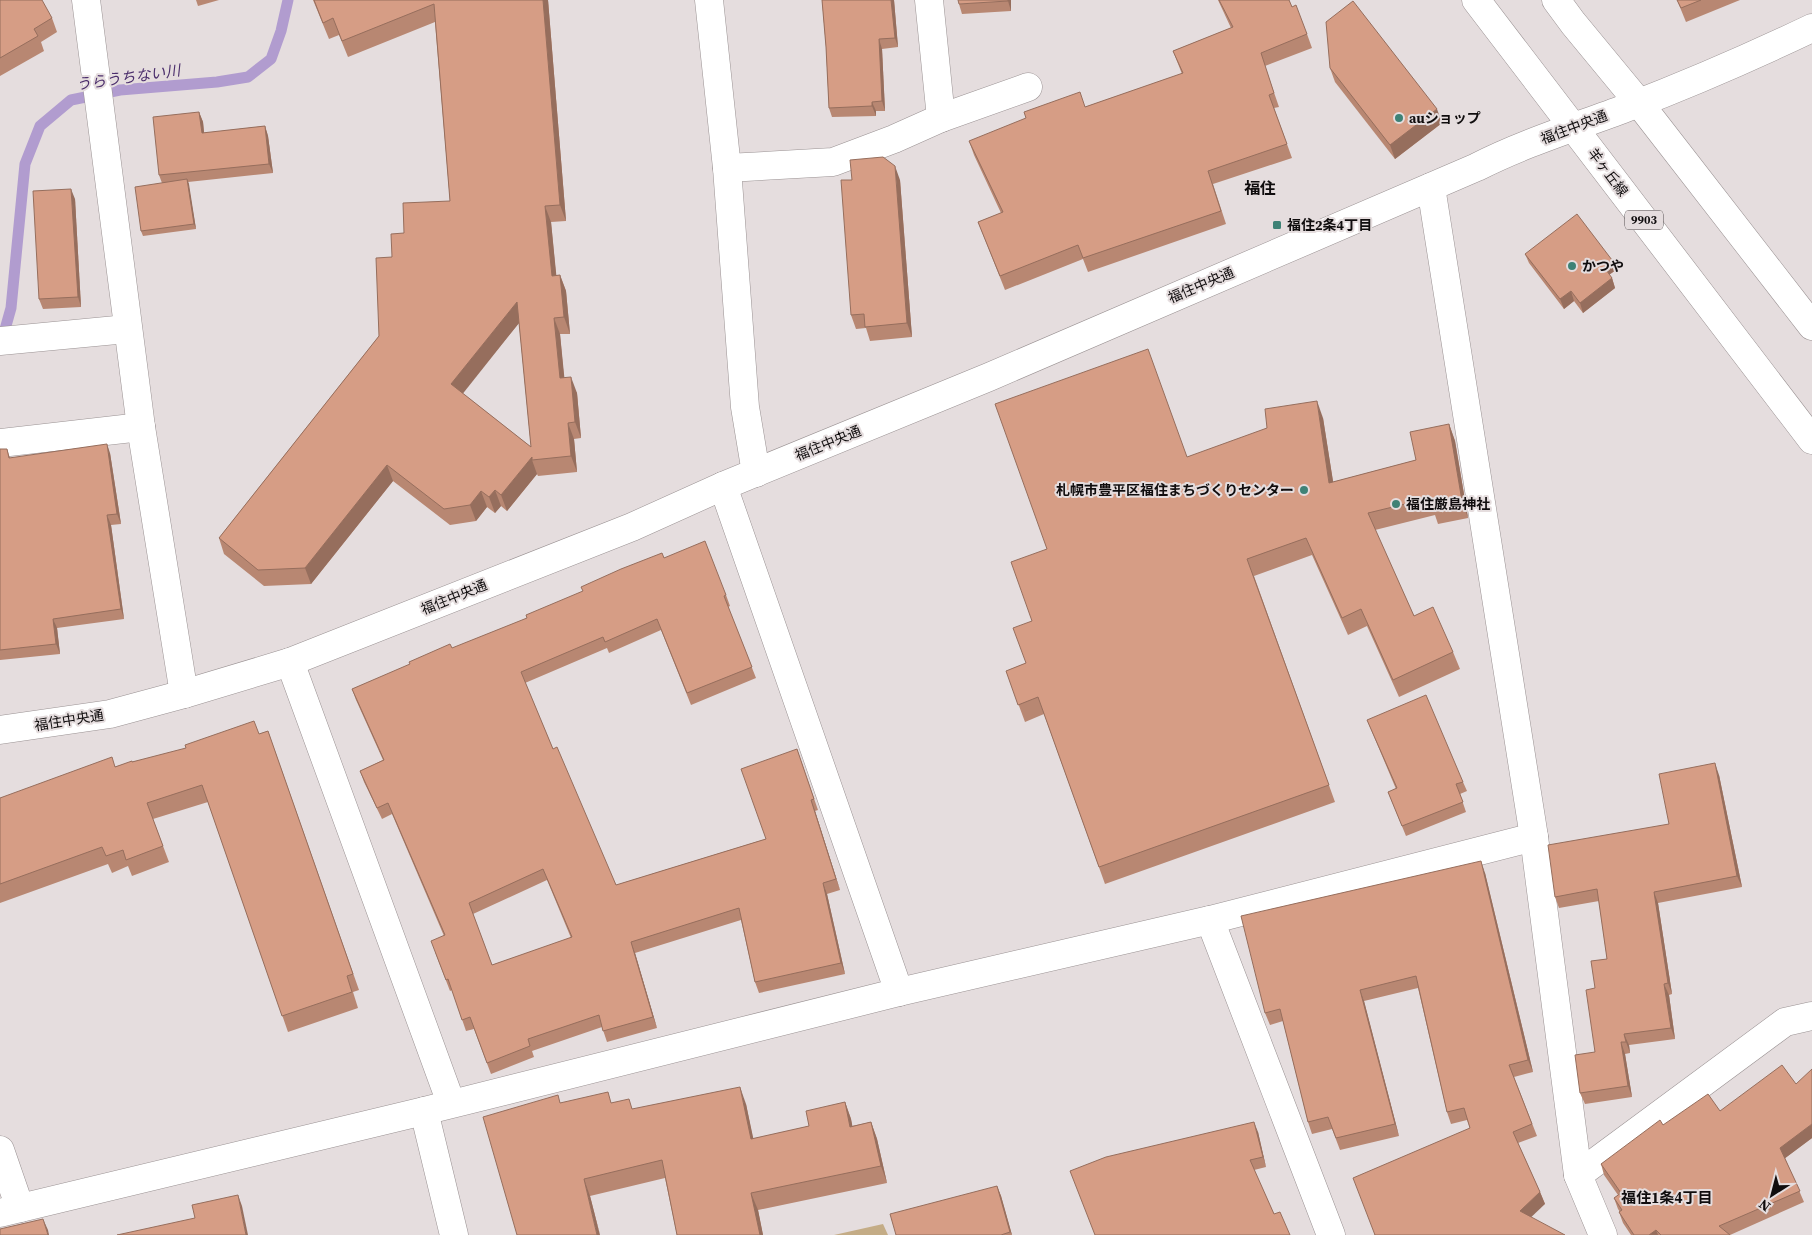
<svg xmlns="http://www.w3.org/2000/svg" width="1812" height="1235" font-family="'Source Serif 4','Noto Sans JP',serif">
  <style>
    .green { fill: #c4ac86 }
    .lines { fill: none; stroke-linecap: round; stroke-linejoin: round }
    .stream { stroke: #b19ccf; stroke-width: 11 }
    .minor-casing { stroke: #9a9293; stroke-width: 29 }
    .tertiary-casing { stroke: #9a9293; stroke-width: 29 }
    .primary-casing { stroke: #9a9293; stroke-width: 29 }
    .minor { stroke: #fff; stroke-width: 28 }
    .tertiary { stroke: #fff; stroke-width: 28 }
    .primary { stroke: #fff; stroke-width: 28 }
    .wall { fill: #b88772; fill-rule: evenodd }
    .shaded-wall { fill: #966e5d }
    .building { fill: #d69d85; stroke: #966e5d; fill-rule: evenodd }
    .poi-dot { fill: #3e8276; stroke: #e5ddde; stroke-width: 2 }
    .labels { text-anchor: middle; dominant-baseline: central; stroke-width: 4; stroke-linejoin: round; paint-order: stroke }
    .shield { fill: #e5ddde; stroke: #504b4c; stroke-width: 1 }
    .shield-label { font-size: 12px; font-weight: bold; fill: #100d0e }
    .poi-label { font-size: 14px; font-weight: bold; fill: #100d0e; stroke: #e5ddde; text-anchor: start }
    .street-label { font-size: 14px; fill: #100d0e; stroke: #e5ddde }
    .water-label { font-size: 15px; font-style: italic; fill: #4b2e6c; stroke: #e5ddde }
    .neighbourhood-label { font-size: 15px; font-weight: bold; fill: #100d0e; stroke: #e5ddde }
    .quarter-label { font-size: 16px; font-weight: bold; fill: #100d0e; stroke: #e5ddde }
  </style>
  <rect width="100%" height="100%" fill="#e5ddde"/>
  <polygon class="green" points="883,1224 888,1235 834,1235"/>
  <g class="lines">
    <polyline class="stream" points="2,340 11,308 25,164 40,126 71,100 120,90 217,82 248,77 271,59 281,31 288,0"/>
    <g class="minor-casing">
      <g id="minor">
        <polyline points="86,0 141,427 184,694"/>
        <polyline points="709,0 727,168 745,407 756,473"/>
        <polyline points="929,0 941,118"/>
        <polyline points="727,168 833,162 894,139 941,118 1028,87"/>
        <polyline points="1431,187 1534,837 1578,1175 1603,1235"/>
        <polyline points="0,341 127,329"/>
        <polyline points="0,443 141,427"/>
        <polyline points="723,486 899,992"/>
        <polyline points="290,662 451,1103"/>
        <polyline points="1210,920 1331,1235"/>
        <polyline points="424,1111 454,1235"/>
        <polyline points="0,1150 20,1208"/>
        <polyline points="1578,1175 1785,1022 1812,1016"/>
        <polyline points="0,1213 424,1111 899,992 1210,920 1534,837"/>
      </g>
    </g>
    <g class="tertiary-casing">
      <path id="tertiary" d="M0,730L110,714L184,694L290,662L632,527L723,486L989,377L1477,167C1524,143 1576,127 1626,108C1689,84 1751,57 1812,28"/>
    </g>
    <g class="primary-casing">
      <g id="primary">
        <polyline points="1476,0 1812,440"/>
        <polyline points="1556,0 1573,23 1639,103 1812,326"/>
      </g>
    </g>
    <use href="#minor" class="minor"/>
    <use href="#tertiary" class="tertiary"/>
    <use href="#primary" class="primary"/>
  </g>
  <g class="wall">
    <polygon points="0,0 52,18 57,32 41,42 44,51 0,76"/>
    <polygon points="196,0 219,0 198,6"/>
    <path d="M313,0H548L566,221L551,222L556,275H560L566,291L570,334H560L564,378L577,393L581,438L574,439L577,472L538,476L537,474L507,511L501,506L495,513L487,507L476,521L450,525L393,481L311,584L264,586L224,554L219,538L379,336L392,257L404,233L450,201L435,22L348,57L339,35L329,39ZM519,323L531,447L462,393Z"/>
    <polygon points="822,0 894,0 898,47 882,49 885,111 876,111 876,116 832,117 829,108 826,47"/>
    <polygon points="1011,0 1011,11 962,14 959,4"/>
    <polygon points="1218,0 1289,0 1292,7 1307,34 1312,48 1265,66 1279,107 1274,108 1292,158 1213,184 1226,224 1088,272 1083,259 1005,290 978,222 1001,213 974,155 969,141 1085,107 1182,74 1173,51 1231,28"/>
    <polygon points="1677,0 1740,0 1686,22"/>
    <polygon points="1330,68 1442,123 1395,159 1335,82"/>
    <polygon points="199,112 203,122 204,133 265,126 268,136 273,173 188,182 196,229 143,236 141,231 162,183 159,175"/>
    <polygon points="900,180 912,337 870,341 866,328 856,329 851,315"/>
    <polygon points="75,199 81,307 43,309 39,299"/>
    <polygon points="1525,254 1612,260 1616,270 1609,275 1612,278 1615,288 1583,313 1574,301 1564,309 1529,263"/>
    <polygon points="1323,418 1333,482 1416,460 1449,424 1455,441 1468,518 1438,524 1435,515 1375,530 1414,616 1453,652 1460,669 1399,697 1367,626 1348,635 1312,555 1254,576 1335,802 1105,884 1044,714 1025,722 1006,671 1026,663 1047,549 1187,457"/>
    <polygon points="0,449 7,449 10,458 110,453 121,524 111,525 124,619 57,628 60,654 0,660"/>
    <path d="M664,558L726,595L730,606L728,607L756,678L691,705L661,630L609,653L607,648L525,683L553,749L616,885L766,839L797,749L818,810L815,811L840,890L827,894L845,974L759,993L755,982L741,920L635,953L657,1028L607,1042L602,1027L532,1051L534,1057L491,1074L474,1029L466,1031L452,990L450,991L435,952L444,936L392,814L382,819L364,782L360,771L383,760L356,700L352,689L527,619ZM547,880L571,938L492,965L473,914Z"/>
    <polygon points="1367,720 1463,782 1467,791 1460,794 1466,812 1406,836 1388,792 1396,789"/>
    <polygon points="268,731 359,990 353,992 358,1008 288,1032 208,802 153,819 169,862 132,876 128,866 112,873 108,864 0,903 0,798 132,762 259,734"/>
    <polygon points="1719,775 1742,887 1658,903 1672,994 1669,995 1675,1039 1629,1045 1630,1053 1625,1054 1632,1097 1585,1104 1580,1093 1595,1052 1595,988 1607,959 1599,901 1559,908 1555,897 1669,824"/>
    <polygon points="1485,873 1533,1072 1514,1077 1537,1136 1518,1143 1540,1192 1545,1204 1374,1235 1470,1128 1467,1120 1451,1124 1447,1112 1418,988 1364,1001 1399,1136 1340,1150 1332,1129 1312,1134 1308,1122 1283,1021 1270,1025 1265,1013"/>
    <polygon points="1796,1084 1812,1138 1785,1158 1804,1202 1730,1235 1631,1235 1623,1223 1619,1212 1620,1212 1618,1209 1614,1198 1618,1195 1604,1175 1601,1164 1663,1125 1720,1111"/>
    <polygon points="845,1102 851,1119 852,1126 871,1122 877,1139 887,1183 758,1210 763,1235 677,1235 665,1178 590,1196 600,1235 561,1103 612,1103 633,1109 746,1104 753,1139 809,1126"/>
    <polygon points="1258,1132 1266,1167 1254,1170 1274,1214 1095,1235"/>
    <polygon points="997,1186 1001,1196 1012,1235 896,1235"/>
  </g>
  <g class="shaded-wall">
    <polygon points="543,0 548,0 566,221 560,205"/>
    <polygon points="891,0 894,0 898,47 895,38"/>
    <polygon points="1008,0 1011,0 1011,11 1008,1"/>
    <polygon points="879,39 882,49 885,111 882,101"/>
    <polygon points="872,102 876,111 876,116 872,106"/>
    <polygon points="1437,109 1442,123 1395,159 1390,145"/>
    <polygon points="199,112 203,122 205,143 202,133"/>
    <polygon points="265,126 268,136 273,173 269,164"/>
    <polygon points="895,166 900,180 912,337 907,323"/>
    <polygon points="187,179 189,184 196,229 194,224"/>
    <polygon points="71,189 75,199 81,307 78,297"/>
    <polygon points="545,206 551,222 558,292 552,276"/>
    <polygon points="1612,260 1616,270 1607,276 1604,267"/>
    <polygon points="560,275 566,291 570,334 564,317"/>
    <polygon points="1612,278 1615,288 1583,313 1580,303"/>
    <polygon points="1571,291 1574,301 1564,309 1560,299"/>
    <polygon points="517,302 523,318 457,401 451,384"/>
    <polygon points="554,318 560,334 566,394 560,378"/>
    <polygon points="571,377 577,393 581,438 575,422"/>
    <polygon points="1317,401 1323,418 1336,500 1329,483"/>
    <polygon points="568,423 574,439 577,472 571,456"/>
    <polygon points="1449,424 1455,441 1468,518 1462,501"/>
    <polygon points="107,444 110,453 121,524 117,514"/>
    <polygon points="532,457 532,460 537,474 507,511 501,495"/>
    <polygon points="387,465 393,481 311,584 305,568"/>
    <polygon points="495,490 501,506 495,513 489,497"/>
    <polygon points="481,491 487,507 476,521 470,505"/>
    <polygon points="107,515 111,525 124,619 121,609"/>
    <polygon points="53,619 57,628 60,654 56,644"/>
    <polygon points="1715,763 1719,775 1742,887 1737,876"/>
    <polygon points="811,800 815,811 840,890 836,879"/>
    <polygon points="1481,861 1485,873 1533,1072 1528,1060"/>
    <polygon points="823,883 827,894 845,974 841,963"/>
    <polygon points="1654,892 1658,903 1672,994 1668,983"/>
    <polygon points="631,942 635,953 657,1028 653,1017"/>
    <polygon points="1664,984 1669,995 1675,1039 1671,1028"/>
    <polygon points="1360,990 1364,1001 1399,1136 1395,1124"/>
    <polygon points="1624,1034 1629,1045 1630,1053 1626,1042"/>
    <polygon points="1621,1042 1625,1054 1632,1097 1628,1086"/>
    <polygon points="740,1087 746,1104 757,1156 751,1139"/>
    <polygon points="845,1102 851,1119 856,1144 850,1127"/>
    <polygon points="871,1122 877,1139 887,1183 881,1166"/>
    <polygon points="1254,1122 1258,1132 1266,1167 1263,1157"/>
    <polygon points="1812,1124 1812,1138 1784,1159 1780,1148"/>
    <polygon points="584,1179 590,1196 600,1235 597,1235"/>
    <polygon points="997,1186 1001,1196 1012,1235 1010,1232"/>
    <polygon points="1540,1192 1545,1204 1525,1223 1520,1211"/>
    <polygon points="751,1193 758,1210 763,1235 760,1235"/>
    <polygon points="238,1195 242,1206 248,1235 246,1235"/>
    <polygon points="43,1219 48,1230 49,1235 48,1235"/>
    <polygon points="1656,1230 1658,1235 1649,1235"/>
  </g>
  <g class="building">
    <polygon points="0,0 42,0 52,18 34,29 38,36 0,58"/>
    <path d="M314,0H543L560,205L545,206L552,276L560,275L564,317L554,318L560,378L571,377L575,422L568,423L571,456L532,460V457L501,495L495,490L489,497L481,491L470,505L444,509L387,465L305,568L258,570L219,538L379,336L376,258L392,257L391,234L404,233L403,203L450,201L434,4L342,41L333,18L323,23ZM517,302L531,447L451,384Z"/>
    <polygon points="822,0 891,0 895,38 879,39 882,101 872,102 872,106 829,108 826,47"/>
    <polygon points="958,0 1008,0 1008,1 959,4"/>
    <polygon points="1219,0 1289,0 1292,7 1296,5 1307,34 1261,53 1274,93 1269,95 1287,144 1208,171 1221,211 1083,258 1078,245 1000,276 978,222 1003,212 969,141 1026,118 1024,112 1080,92 1085,107 1183,73 1173,51 1233,27"/>
    <polygon points="1677,0 1701,0 1681,8"/>
    <polygon points="1353,1 1437,109 1390,145 1330,68 1326,22"/>
    <polygon points="199,112 202,133 265,126 269,164 159,175 153,117"/>
    <polygon points="883,157 895,166 907,323 865,327 864,314 851,315 841,180 852,180 850,160"/>
    <polygon points="187,179 194,224 141,231 135,187"/>
    <polygon points="71,189 78,297 39,299 33,191"/>
    <polygon points="1577,214 1612,260 1604,267 1612,278 1580,303 1571,291 1560,299 1525,254"/>
    <polygon points="1148,349 1187,457 1267,428 1265,409 1317,401 1329,483 1416,460 1410,432 1449,424 1462,501 1432,507 1430,498 1368,513 1414,616 1433,607 1453,652 1393,680 1361,609 1342,618 1306,538 1247,559 1329,785 1099,867 1038,697 1018,705 1006,671 1026,663 1013,628 1032,621 1011,562 1047,549 995,404"/>
    <polygon points="107,444 117,514 107,515 121,609 53,619 56,644 0,650 0,449 7,449 9,458"/>
    <path d="M705,541L726,595L724,596L752,667L687,693L657,619L605,642L603,637L521,672L553,749L557,747L616,885L766,839L741,769L797,749L814,799L811,800L836,879L823,883L841,963L755,982L739,908L631,942L653,1017L603,1031L599,1015L528,1039L530,1046L487,1063L470,1017L462,1020L448,979L446,980L431,941L445,935L388,803L377,808L360,771L384,760L352,689L410,664L409,662L450,644L452,648L527,618L526,615L583,591L581,587L621,569L662,553L664,558ZM543,869L572,937L492,965L469,903Z"/>
    <polygon points="1426,695 1463,782 1456,784 1463,802 1402,826 1388,792 1397,788 1367,720"/>
    <polygon points="254,721 259,734 268,731 353,974 347,976 352,992 282,1016 202,785 147,803 163,846 126,860 123,850 106,856 102,847 0,884 0,798 112,757 115,767 132,761 132,762 186,748 185,745"/>
    <polygon points="1715,763 1737,876 1654,892 1668,983 1664,984 1671,1028 1624,1034 1626,1042 1621,1042 1628,1086 1580,1093 1575,1055 1595,1052 1586,990 1595,988 1591,961 1607,959 1597,889 1555,897 1548,845 1669,824 1659,774"/>
    <polygon points="1481,861 1528,1060 1509,1065 1532,1124 1513,1132 1540,1192 1520,1211 1565,1235 1375,1235 1353,1178 1470,1128 1464,1108 1447,1112 1416,976 1360,990 1395,1124 1336,1138 1328,1117 1308,1122 1280,1009 1265,1013 1241,916"/>
    <polygon points="1782,1065 1796,1084 1812,1069 1812,1124 1780,1148 1800,1191 1719,1226 1730,1235 1661,1235 1656,1230 1649,1235 1634,1235 1619,1212 1622,1210 1614,1198 1621,1193 1601,1164 1660,1120 1663,1125 1708,1094 1720,1111"/>
    <polygon points="740,1087 751,1139 809,1126 806,1111 845,1102 850,1127 871,1122 881,1166 751,1193 760,1235 677,1235 662,1160 584,1179 597,1235 517,1235 483,1117 558,1095 560,1103 608,1092 611,1103 629,1099 632,1109"/>
    <polygon points="1254,1122 1263,1157 1250,1160 1274,1214 1280,1212 1290,1235 1095,1235 1070,1171 1106,1157"/>
    <polygon points="997,1186 1010,1232 1001,1235 896,1235 890,1214"/>
    <polygon points="238,1195 246,1235 117,1235 195,1218 192,1205"/>
    <polygon points="43,1219 48,1235 0,1235 0,1229"/>
  </g>
  <g class="poi-dot">
    <circle cx="1399" cy="118" r="5"/>
    <rect x="1272" y="220" width="10" height="10" rx="2.5"/>
    <circle cx="1572" cy="266" r="5"/>
    <circle cx="1304" cy="490" r="5"/>
    <circle cx="1396" cy="504" r="5"/>
  </g>
  <g class="labels">
    <rect class="shield" x="1625" y="210.5" width="38" height="19" rx="4"/>
    <g class="shield-label">
      <text x="1644" y="220">9903</text>
    </g>
    <g class="poi-label">
      <text x="1409" y="118">auショップ</text>
      <text x="1287" y="225">福住2条4丁目</text>
      <text x="1582" y="266">かつや</text>
      <text x="1294" y="490" text-anchor="end">札幌市豊平区福住まちづくりセンター</text>
      <text x="1406" y="504">福住厳島神社</text>
    </g>
    <g class="street-label">
      <text transform="translate(1574 127) rotate(-21)">福住中央通</text>
      <text transform="translate(1608 172) rotate(53)">羊ヶ丘線</text>
      <text transform="translate(1201 285) rotate(-23)">福住中央通</text>
      <text transform="translate(828 443) rotate(-22)">福住中央通</text>
      <text transform="translate(454 597) rotate(-22)">福住中央通</text>
      <text transform="translate(69 720) rotate(-9)">福住中央通</text>
    </g>
    <g class="water-label">
      <text transform="translate(128 77) rotate(-8)">うらうちない川</text>
    </g>
    <g class="neighbourhood-label">
      <text x="1667" y="1197">福住1条4丁目</text>
    </g>
    <g class="quarter-label">
      <text x="1260" y="188">福住</text>
    </g>
  </g>
  <g transform="translate(1772 1195) rotate(216)" stroke="#e5ddde" stroke-width="4" paint-order="stroke">
  <path d="M0-4L9 19L0 12L-9 19Z" fill="#100d0e"/>
  <text y="-8" font-size="14" font-weight="bold" text-anchor="middle" fill="#100d0e">N</text>
  </g>
</svg>
